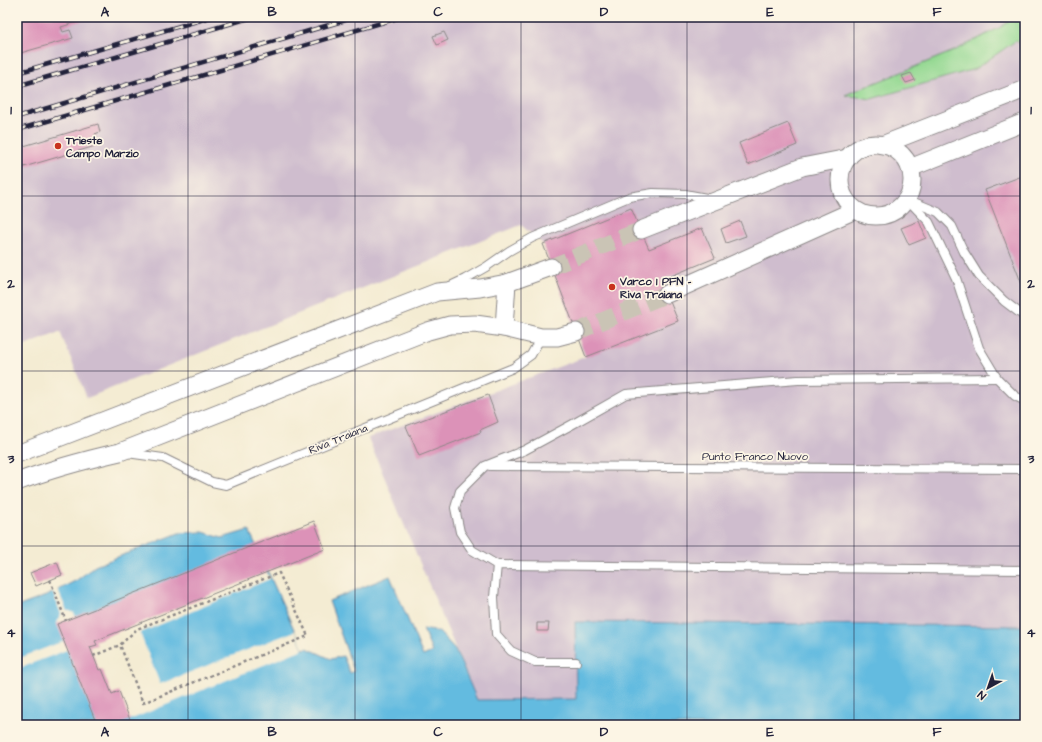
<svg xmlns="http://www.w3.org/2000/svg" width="1042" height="742" font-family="'Architects Daughter',sans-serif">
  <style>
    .industrial { fill: #cfbdce }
    .green { fill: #93d891; stroke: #5a7d66 }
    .water { fill: #63bbe0; stroke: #426e8e }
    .pier { fill: #f4ecd3 }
    .building { fill: #dc92b8 }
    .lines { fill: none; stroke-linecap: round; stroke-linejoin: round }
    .minor-tunnel { stroke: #cac4b5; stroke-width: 17; stroke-dasharray: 17 8; stroke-linecap: butt }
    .service-casing { stroke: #8b8787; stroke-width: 10 }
    .minor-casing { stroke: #8b8787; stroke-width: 19 }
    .path { stroke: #8b8787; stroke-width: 2.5; stroke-dasharray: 3 3; stroke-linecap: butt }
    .service { stroke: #fff; stroke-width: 8 }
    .minor { stroke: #fff; stroke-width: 17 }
    .rail-casing { stroke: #22223b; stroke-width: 4.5 }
    .rail { stroke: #fcf5e5; stroke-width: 3; stroke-dasharray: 9; stroke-linecap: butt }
    .grid { fill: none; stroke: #22223b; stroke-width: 1; stroke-opacity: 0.55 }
    .poi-dot { fill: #c8321e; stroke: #fcf5e5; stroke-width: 1.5 }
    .labels { text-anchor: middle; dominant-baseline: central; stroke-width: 3.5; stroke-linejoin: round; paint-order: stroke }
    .poi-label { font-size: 11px; font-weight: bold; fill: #22223b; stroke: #fcf5e5; text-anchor: start }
    .street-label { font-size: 11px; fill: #22223b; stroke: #fcf5e5 }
    .neatline { fill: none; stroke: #22223b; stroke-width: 1.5 }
    .grid-label { font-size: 13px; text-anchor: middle; font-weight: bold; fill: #22223b }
  </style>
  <rect width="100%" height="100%" fill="#fcf5e5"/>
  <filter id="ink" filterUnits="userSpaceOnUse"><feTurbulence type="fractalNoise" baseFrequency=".025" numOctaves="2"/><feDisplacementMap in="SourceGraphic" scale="8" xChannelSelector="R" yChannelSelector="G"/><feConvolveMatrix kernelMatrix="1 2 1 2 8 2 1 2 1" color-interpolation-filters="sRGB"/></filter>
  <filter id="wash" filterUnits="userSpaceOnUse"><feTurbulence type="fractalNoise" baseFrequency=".012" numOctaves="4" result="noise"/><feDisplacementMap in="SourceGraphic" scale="16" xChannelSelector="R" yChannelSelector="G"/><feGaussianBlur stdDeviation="0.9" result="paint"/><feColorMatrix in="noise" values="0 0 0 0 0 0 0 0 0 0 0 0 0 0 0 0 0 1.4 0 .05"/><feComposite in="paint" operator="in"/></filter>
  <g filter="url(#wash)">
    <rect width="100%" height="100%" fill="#f4ecd3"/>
    <polygon class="industrial" points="17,17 1025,17 1025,626 916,625 576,699 477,700 368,438 585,357 543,244 521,225 87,398 60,332 17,349"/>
    <polygon class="green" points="1015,17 1025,17 1025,51 1017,40 975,69 871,99 845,95 954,51 1001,27"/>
    <polygon class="water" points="249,530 303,649 307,648 331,659 343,656 350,673 354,671 329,601 390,576 423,656 432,652 423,629 439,632 455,649 477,700 576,699 575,622 1025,626 1025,725 17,725 17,607 46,596 77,580 95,566 179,533 203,532 222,538"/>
    <polygon class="pier" points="255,545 270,579 140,633 160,684 295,631 303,649 117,725 97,725 67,650 17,669 17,659 64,641 57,624 58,619 61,614 52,591 57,588 67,611 70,611 74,613 76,617"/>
    <g id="blocks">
      <g class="building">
        <polygon points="17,17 94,17 61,27 63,32 70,30 73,38 17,54"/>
        <polygon points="444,32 448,40 437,45 433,36"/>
        <polygon points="911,73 915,80 906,83 902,76"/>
        <polygon points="788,123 797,145 748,165 739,143"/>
        <polygon points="98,124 100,132 95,134 99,145 17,169 17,148"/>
        <polygon points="1025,175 1025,286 1023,287 985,190"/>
        <polygon points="631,208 649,249 702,228 715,258 661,280 678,321 586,357 543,244"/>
        <polygon points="740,221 746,236 726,243 721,229"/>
        <polygon points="919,221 926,238 909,245 901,228"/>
        <polygon points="488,395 498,422 480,430 481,432 419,456 406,426"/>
        <polygon points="314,521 325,549 95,641 97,645 90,647 99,670 102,669 112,694 119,691 130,720 117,725 97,725 57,624"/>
        <polygon points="57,562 62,575 36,586 30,573"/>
        <polygon points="537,623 549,623 548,631 537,631"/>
      </g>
    </g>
  </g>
  <g filter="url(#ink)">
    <use href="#blocks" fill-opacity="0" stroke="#8b8787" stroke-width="1"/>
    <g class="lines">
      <g class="minor-tunnel">
        <polyline points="551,267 641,230"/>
        <polyline points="576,332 667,294"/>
      </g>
      <g class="service-casing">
        <g id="service">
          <polyline points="907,199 929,222 956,278 979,348 997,378 1015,396 1025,401"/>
          <polyline points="909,200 938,212 952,226 964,252 979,276 1004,301 1025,317"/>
          <polyline points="450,286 465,279 486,267 509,251 532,238 629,197 653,193 685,194 712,199"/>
          <polyline points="127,453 163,458 212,482 226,485 513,368 531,355 541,337"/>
          <polyline points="490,466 1025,469"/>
          <polyline points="497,565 472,550 460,532 455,508 460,491 485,466 525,450 573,424 626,394 798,380 997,378"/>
          <polyline points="576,662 535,662 511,651 496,634 494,597 497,565 1025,570"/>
        </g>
      </g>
      <g class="minor-casing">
        <g id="minor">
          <circle cx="876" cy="180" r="36"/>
          <polyline points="882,145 1025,89"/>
          <polyline points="910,168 1025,122"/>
          <polyline points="641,230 802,167 848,158"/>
          <polyline points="667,294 855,210"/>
          <polyline points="504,328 507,283"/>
          <polyline points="17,454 437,292 480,288 507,283 551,267"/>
          <path d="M17,482C51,469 85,460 120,452L428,331L450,325L475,324L504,328L541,337H557L576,332"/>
        </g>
      </g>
      <g class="path">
        <polyline points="50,580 66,621"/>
        <polyline points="93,656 120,645 137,629 279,573 308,636 143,703 120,645"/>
      </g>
      <use href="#service" class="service"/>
      <use href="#minor" class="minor"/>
      <g class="rail-casing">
        <g id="rail">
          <polyline points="17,73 211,17"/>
          <polyline points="17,86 253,17"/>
          <polyline points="17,117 356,17"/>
          <polyline points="17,130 401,17"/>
        </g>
      </g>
      <use href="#rail" class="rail"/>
    </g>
  </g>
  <path class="grid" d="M188,17V725M355,17V725M521,17V725M687,17V725M854,17V725M17,196H1025M17,371H1025M17,546H1025"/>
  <g class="poi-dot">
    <circle cx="58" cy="146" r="4"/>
    <circle cx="612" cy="287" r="4"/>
  </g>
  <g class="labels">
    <g class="poi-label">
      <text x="66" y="140">Trieste<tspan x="66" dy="13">Campo Marzio</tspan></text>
      <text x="620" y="281">Varco 1 PFN -<tspan x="620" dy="13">Riva Traiana</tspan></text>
    </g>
    <g class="street-label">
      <text transform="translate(338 439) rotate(-22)">Riva Traiana</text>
      <text x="755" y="456">Punto Franco Nuovo</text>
    </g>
  </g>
  <rect width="1042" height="742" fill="none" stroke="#fcf5e5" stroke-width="44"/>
  <g transform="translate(988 688) rotate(220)" stroke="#fcf5e5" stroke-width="3" paint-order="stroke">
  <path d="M0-3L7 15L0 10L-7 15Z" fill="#22223b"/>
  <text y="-6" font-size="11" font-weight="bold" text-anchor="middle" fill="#22223b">N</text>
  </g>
  <rect x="22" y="22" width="998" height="698" class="neatline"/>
  <g class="grid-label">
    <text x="105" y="16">A</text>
    <text x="272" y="16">B</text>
    <text x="438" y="16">C</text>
    <text x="604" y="16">D</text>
    <text x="770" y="16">E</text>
    <text x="937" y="16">F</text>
    <text x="11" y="114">1</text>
    <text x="1031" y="114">1</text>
    <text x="11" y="288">2</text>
    <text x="1031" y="288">2</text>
    <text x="11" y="463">3</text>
    <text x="1031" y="463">3</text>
    <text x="11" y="637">4</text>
    <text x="1031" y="637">4</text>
    <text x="105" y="736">A</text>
    <text x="272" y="736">B</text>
    <text x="438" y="736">C</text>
    <text x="604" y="736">D</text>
    <text x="770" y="736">E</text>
    <text x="937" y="736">F</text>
  </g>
</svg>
